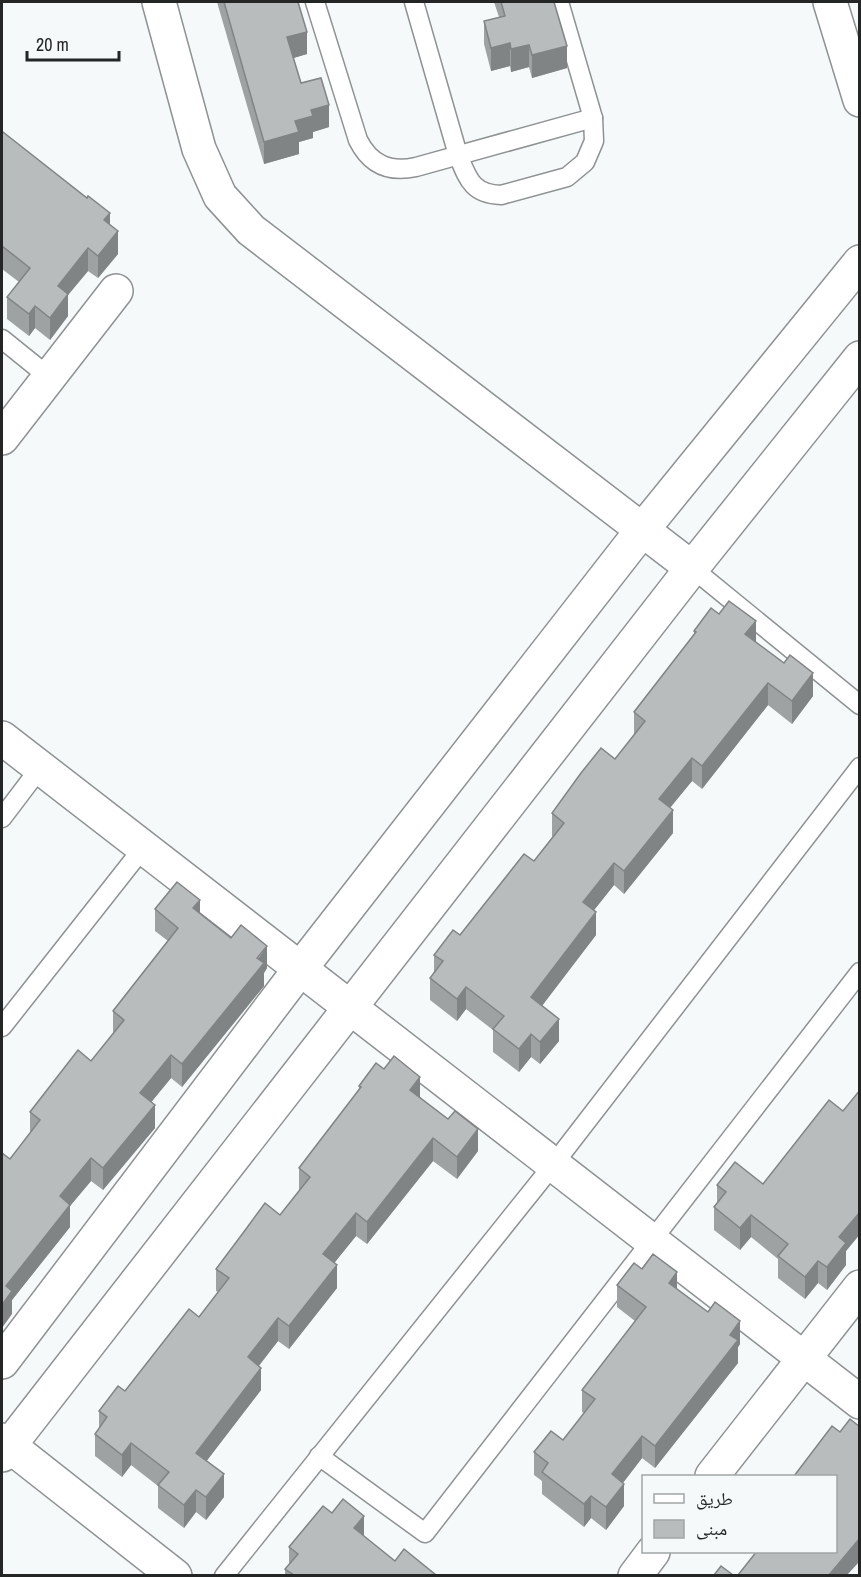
<svg xmlns="http://www.w3.org/2000/svg" width="861" height="1577" font-family="'Archivo Narrow','Noto Naskh Arabic',sans-serif">
  <style>
    .lines { fill: none; stroke-linecap: round; stroke-linejoin: round }
    .service-casing { stroke: #8e9292; stroke-width: 21 }
    .minor-casing { stroke: #8e9292; stroke-width: 36 }
    .service { stroke: #fff; stroke-width: 18 }
    .minor { stroke: #fff; stroke-width: 33 }
    .wall { fill: #9ea2a2 }
    .shaded-wall { fill: #818484 }
    .building { fill: #b8bcbc; stroke: #818484; stroke-width: 1.5 }
  </style>
  <rect width="100%" height="100%" fill="#f5f9f9"/>
  <g class="lines">
    <g class="service-casing">
      <g id="service">
        <path d="M315,2L358,140C370,164 389,173 416,167L593,118"/>
        <path d="M414,2L458,155C468,179 472,194 501,195L567,177L585,162L594,141L593,118L559,2"/>
        <polyline points="2,339 49,377"/>
        <polyline points="692,568 860,705"/>
        <polyline points="2,818 40,768"/>
        <polyline points="2,1027 143,848"/>
        <polyline points="319,1456 425,1533 860,972"/>
        <polyline points="224,1576 553,1165 860,767"/>
      </g>
    </g>
    <g class="minor-casing">
      <g id="minor">
        <polyline points="159,2 199,149 220,196 251,230 692,568"/>
        <polyline points="830,2 860,100"/>
        <polyline points="2,438 116,291"/>
        <polyline points="2,738 860,1402"/>
        <polyline points="2,1362 300,969 643,529 860,262"/>
        <polyline points="2,1440 175,1576"/>
        <polyline points="2,1455 692,568 860,358"/>
        <polyline points="712,1476 860,1287"/>
        <polyline points="635,1576 653,1552"/>
      </g>
    </g>
    <use href="#service" class="service"/>
    <use href="#minor" class="minor"/>
  </g>
  <g class="wall">
    <polygon points="217,2 298,2 307,54 293,58 301,83 329,127 313,132 313,138 299,142 299,154 264,164"/>
    <polygon points="494,2 554,2 567,68 532,78 529,67 511,72 510,66 491,71 484,44 484,21 499,17"/>
    <polygon points="2,134 110,225 118,254 98,278 88,271 68,295 68,316 50,340 35,328 29,336 7,319 7,297 19,282 2,269"/>
    <polygon points="694,631 756,642 813,696 792,724 768,705 702,789 692,781 670,808 673,833 624,894 614,885 594,910 596,935 542,1006 559,1041 540,1064 531,1057 519,1072 493,1052 493,1030 466,1009 457,1021 430,1000 430,978 434,972 434,955 460,935 534,861 553,837 552,836 552,813 615,759 634,735 634,712 694,635"/>
    <polygon points="155,909 200,913 267,968 264,973 264,986 182,1087 171,1078 151,1102 155,1128 103,1190 91,1181 70,1206 70,1227 12,1300 12,1314 10,1159 30,1133 30,1112 91,1061 113,1034 113,1011 168,941 155,931"/>
    <polygon points="359,1086 420,1097 478,1151 457,1179 433,1161 367,1244 356,1236 334,1263 337,1288 289,1349 278,1341 259,1366 261,1390 206,1461 224,1497 206,1520 196,1512 184,1528 158,1508 158,1486 131,1465 122,1477 95,1456 95,1434 99,1428 99,1411 125,1391 199,1317 218,1292 216,1291 216,1269 280,1215 299,1191 299,1168 359,1090"/>
    <polygon points="860,1090 860,1234 846,1251 846,1265 827,1290 818,1283 805,1299 778,1278 778,1259 751,1237 740,1250 714,1230 714,1207 717,1205 717,1185 763,1184 843,1111"/>
    <polygon points="642,1269 677,1289 740,1344 738,1347 738,1363 655,1468 642,1458 623,1483 624,1506 606,1530 591,1518 584,1527 542,1494 542,1481 534,1475 534,1452 563,1440 584,1413 582,1412 582,1390 635,1321 617,1307 617,1285"/>
    <polygon points="364,1536 395,1561 436,1575 285,1575 285,1569 289,1564 289,1547"/>
  </g>
  <g class="shaded-wall">
    <polygon points="307,32 307,54 287,60 287,37"/>
    <polygon points="510,43 510,66 491,71 491,48"/>
    <polygon points="529,45 529,67 511,72 511,49"/>
    <polygon points="567,46 567,68 532,78 532,55"/>
    <polygon points="329,105 329,127 313,132 313,138 299,142 299,154 264,164 264,142 311,110"/>
    <polygon points="110,213 110,236 104,220"/>
    <polygon points="118,231 118,254 98,278 98,256"/>
    <polygon points="88,248 88,271 68,295 68,316 50,340 50,318 58,286"/>
    <polygon points="35,306 35,328 29,336 29,314"/>
    <polygon points="756,621 756,644 745,634"/>
    <polygon points="813,673 813,696 792,724 792,701"/>
    <polygon points="768,683 768,705 702,789 702,766"/>
    <polygon points="692,758 692,781 659,821 659,799"/>
    <polygon points="673,810 673,833 624,894 624,871"/>
    <polygon points="614,863 614,885 583,924 583,902"/>
    <polygon points="200,900 200,922 193,908"/>
    <polygon points="596,912 596,935 531,1020 531,997"/>
    <polygon points="267,946 267,968 264,973 264,986 182,1087 182,1064"/>
    <polygon points="466,987 466,1009 457,1021 457,999"/>
    <polygon points="559,1019 559,1041 540,1064 540,1042"/>
    <polygon points="531,1034 531,1057 519,1072 519,1049"/>
    <polygon points="171,1055 171,1078 140,1116 140,1093"/>
    <polygon points="420,1077 420,1099 410,1090"/>
    <polygon points="155,1105 155,1128 103,1190 103,1168"/>
    <polygon points="478,1129 478,1151 457,1179 457,1157"/>
    <polygon points="433,1138 433,1161 367,1244 367,1222"/>
    <polygon points="91,1158 91,1181 70,1206 70,1227 12,1300 12,1314 2,1328 2,1305 6,1286 60,1196"/>
    <polygon points="860,1212 860,1234 846,1251 846,1265 827,1290 827,1267 839,1237"/>
    <polygon points="356,1213 356,1236 323,1277 323,1254"/>
    <polygon points="751,1215 751,1237 740,1250 740,1228"/>
    <polygon points="818,1261 818,1283 805,1299 805,1277"/>
    <polygon points="337,1265 337,1288 289,1349 289,1326"/>
    <polygon points="677,1272 677,1295 669,1283"/>
    <polygon points="278,1318 278,1341 248,1379 248,1357"/>
    <polygon points="740,1321 740,1344 738,1347 738,1363 655,1468 655,1446 730,1335"/>
    <polygon points="261,1368 261,1390 196,1475 196,1453"/>
    <polygon points="642,1436 642,1458 612,1497 612,1474"/>
    <polygon points="131,1443 131,1465 122,1477 122,1455"/>
    <polygon points="224,1474 224,1497 206,1520 206,1497"/>
    <polygon points="624,1484 624,1506 606,1530 606,1507"/>
    <polygon points="196,1490 196,1512 184,1528 184,1505"/>
    <polygon points="591,1496 591,1518 584,1527 584,1504"/>
    <polygon points="364,1516 364,1539 354,1528"/>
    <polygon points="860,1538 860,1561 847,1575 829,1575"/>
  </g>
  <g class="building">
    <polygon points="224,2 298,2 307,32 287,37 301,83 321,78 329,105 311,110 313,116 295,121 299,132 264,142"/>
    <polygon points="501,2 554,2 567,46 532,55 529,45 511,49 510,43 491,48 484,21 505,16"/>
    <polygon points="3,132 87,198 88,196 110,213 104,220 118,231 98,256 88,248 58,286 68,294 50,318 35,306 29,314 7,297 30,268 2,246 2,134"/>
    <polygon points="729,601 756,621 745,634 784,663 790,655 813,673 792,701 768,683 702,766 692,758 659,799 673,810 624,871 614,863 583,902 596,912 531,997 559,1019 540,1042 531,1034 519,1049 493,1029 504,1016 466,987 457,999 430,978 443,961 434,955 453,930 460,935 524,854 534,861 564,823 552,813 581,773 601,748 615,759 645,721 634,712 696,632 694,631 711,608 719,614"/>
    <polygon points="177,882 200,900 193,908 231,938 241,925 267,946 257,958 264,963 182,1064 171,1055 140,1093 155,1105 103,1168 91,1158 60,1196 70,1205 6,1286 12,1291 2,1305 2,1153 10,1159 40,1120 30,1112 78,1050 91,1061 124,1020 113,1011 178,928 155,909"/>
    <polygon points="394,1056 420,1077 410,1090 448,1119 455,1111 478,1129 457,1157 433,1138 367,1222 356,1213 323,1254 337,1265 289,1326 278,1318 248,1357 261,1368 196,1453 224,1474 206,1497 196,1490 184,1505 158,1485 169,1472 131,1443 122,1455 95,1434 107,1417 99,1411 118,1386 125,1391 189,1309 199,1317 229,1278 216,1269 246,1229 265,1203 280,1215 310,1177 299,1168 361,1087 359,1086 376,1063 384,1069"/>
    <polygon points="860,1090 860,1212 839,1237 846,1243 827,1267 818,1261 805,1277 778,1256 788,1244 751,1215 740,1228 714,1207 726,1192 717,1185 735,1162 763,1184 829,1100 843,1111"/>
    <polygon points="653,1254 677,1272 669,1283 708,1312 715,1302 740,1321 730,1335 738,1340 655,1446 642,1436 612,1474 624,1484 606,1507 591,1496 584,1504 542,1472 548,1463 534,1452 551,1431 563,1440 595,1399 582,1390 646,1307 617,1285 634,1263 642,1269"/>
    <polygon points="850,1419 860,1427 860,1538 829,1575 738,1575 757,1551 836,1551 836,1476 794,1476 832,1426 840,1432"/>
    <polygon points="343,1499 364,1516 354,1528 395,1561 404,1549 436,1575 294,1575 285,1569 298,1554 289,1547 323,1506 332,1513"/>
    <polygon points="721,1566 733,1575 714,1575"/>
  </g>
  <rect width="861" height="1577" fill="none" stroke="#242626" stroke-width="6"/>
  <rect x="642" y="1475" width="195" height="78" fill="#f5f9f9" stroke="#a1a5a5" stroke-width="1.5"/>
  <rect x="654" y="1494" width="30" height="9" fill="#ffffff" stroke="#a1a5a5" stroke-width="1.5"/>
  <text x="696" y="1505" font-size="18" fill="#242626">طريق</text>
  <rect x="654" y="1520" width="30" height="18" fill="#b8bcbc" stroke="#a1a5a5" stroke-width="1.5"/>
  <text x="696" y="1535" font-size="18" fill="#242626">مبنى</text>
  <path d="M27 51v9h92v-9" fill="none" stroke="#242626" stroke-width="3"/>
  <text x="36" y="51" font-size="18" fill="#242626" stroke="#f5f9f9" stroke-width="4.5" paint-order="stroke">20 m</text>
</svg>
